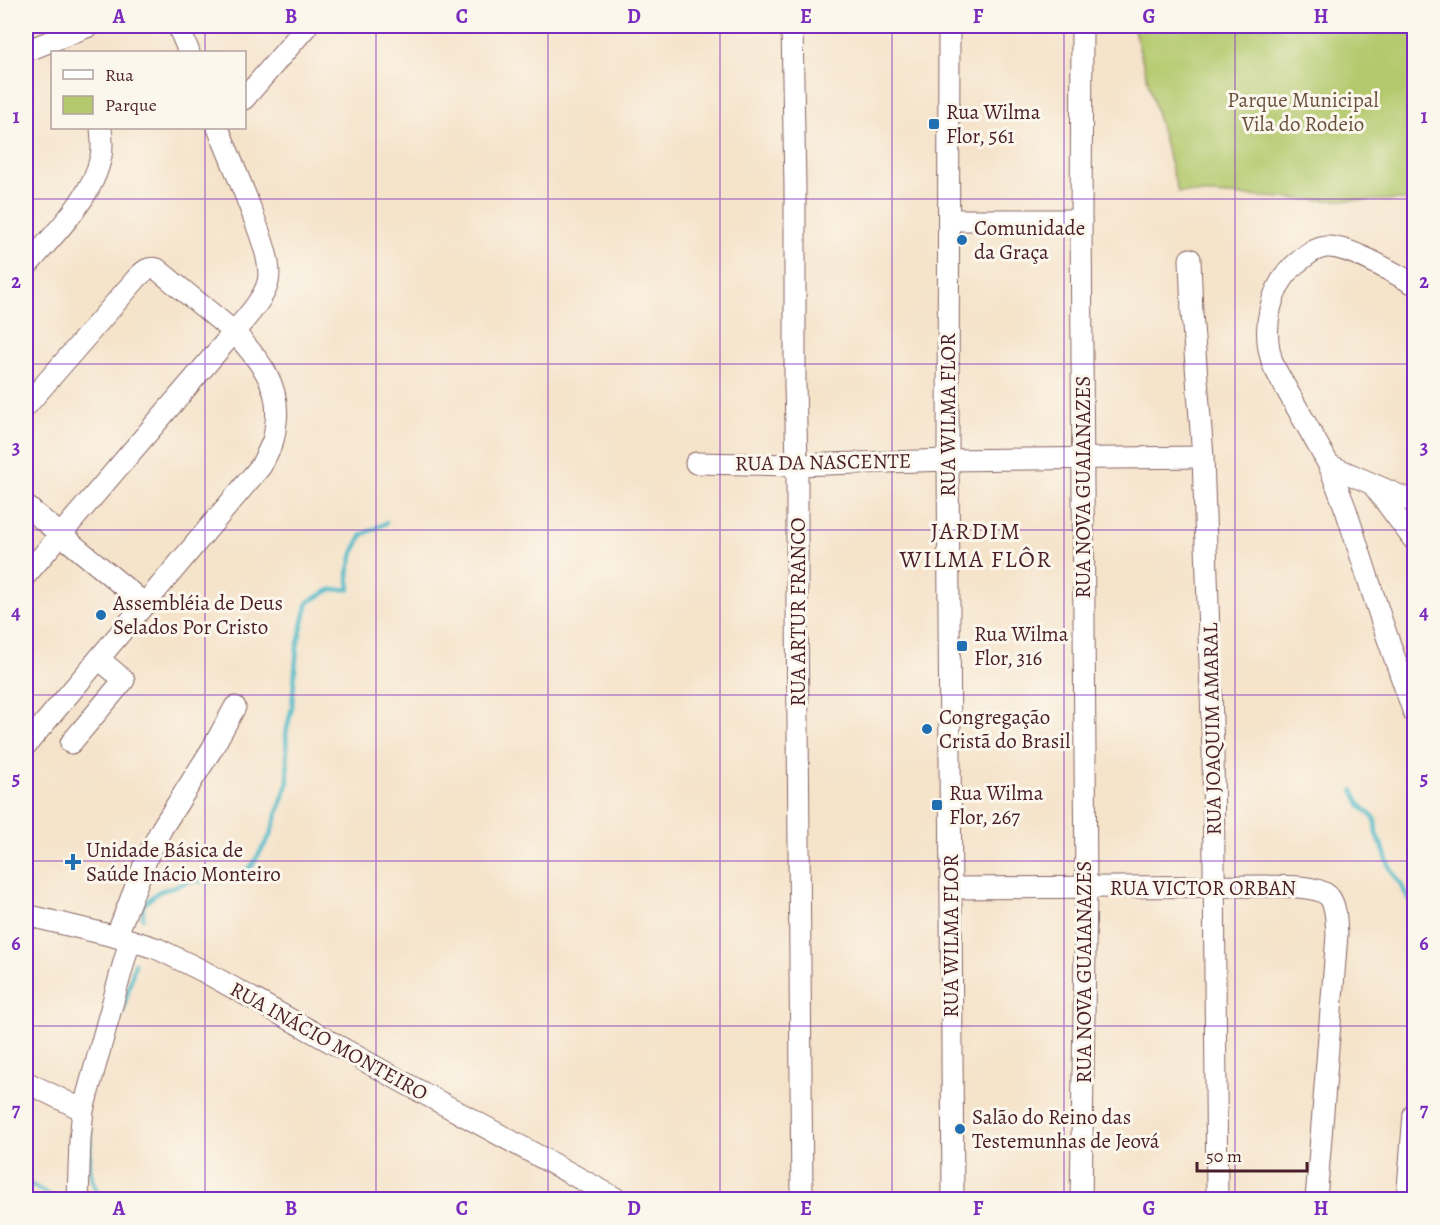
<svg xmlns="http://www.w3.org/2000/svg" width="1440" height="1225" font-family="Alegreya,serif">
  <style>
    .green { fill: #b4c96d; stroke: #7f744c; stroke-width: 1.5 }
    .lines { fill: none; stroke-linecap: round; stroke-linejoin: round }
    .stream { stroke: #4bb8c6; stroke-width: 4.5 }
    .minor-casing { stroke: #866463; stroke-width: 23 }
    .minor { stroke: #fff; stroke-width: 21 }
    .grid { fill: none; stroke: #7b2cbf; stroke-width: 1.5; stroke-opacity: 0.55 }
    .poi-dot { fill: #1f6fb2; stroke: #fbf7ec; stroke-width: 2 }
    .labels { text-anchor: middle; dominant-baseline: central; stroke-width: 6; stroke-linejoin: round; paint-order: stroke }
    .park-label { font-size: 21px; fill: #6a523f; stroke: #fbf7ec }
    .poi-label { font-size: 21px; fill: #4a1f2b; stroke: #fbf7ec; text-anchor: start }
    .street-label { font-size: 21px; fill: #4a1f2b; stroke: #fbf7ec }
    .quarter-label { font-size: 24px; letter-spacing: 1.5px; fill: #4a1f2b; stroke: #fbf7ec }
    .neatline { fill: none; stroke: #7b2cbf; stroke-width: 2 }
    .grid-label { font-size: 20px; text-anchor: middle; font-weight: bold; fill: #7b2cbf }
  </style>
  <rect width="100%" height="100%" fill="#fbf7ec"/>
  <filter id="ink" filterUnits="userSpaceOnUse"><feTurbulence type="fractalNoise" baseFrequency=".0167" numOctaves="2"/><feDisplacementMap in="SourceGraphic" scale="12" xChannelSelector="R" yChannelSelector="G"/><feConvolveMatrix kernelMatrix="1 2 1 2 8 2 1 2 1" color-interpolation-filters="sRGB"/></filter>
  <filter id="wash" filterUnits="userSpaceOnUse"><feTurbulence type="fractalNoise" baseFrequency=".008" numOctaves="4" result="noise"/><feDisplacementMap in="SourceGraphic" scale="24" xChannelSelector="R" yChannelSelector="G"/><feGaussianBlur stdDeviation="1.35" result="paint"/><feColorMatrix in="noise" values="0 0 0 0 0 0 0 0 0 0 0 0 0 0 0 0 0 1.4 0 .05"/><feComposite in="paint" operator="in"/></filter>
  <g filter="url(#wash)">
    <rect width="100%" height="100%" fill="#f5e3ca"/>
    <polygon class="green" points="1133,26 1414,26 1414,200 1314,200 1178,192"/>
    <g class="lines">
      <g class="stream">
        <polyline points="1353,790 1361,806 1375,819 1376,834 1383,848 1390,868 1400,883 1409,900 1414,905"/>
        <polyline points="143,918 143,905 158,892 190,881 224,881 251,867 271,834 288,781 286,733 292,707 297,647 308,602 330,590 350,589 348,574 353,553 362,535 386,523"/>
        <polyline points="118,1021 124,1007 135,963"/>
        <path d="M91,1131C90,1154 85,1182 104,1200"/>
        <polyline points="26,1182 58,1200"/>
      </g>
    </g>
  </g>
  <g filter="url(#ink)">
    <g class="lines">
      <g class="minor-casing">
        <g id="minor">
          <polyline points="178,26 189,52"/>
          <polyline points="792,26 795,188 795,385 797,465 797,607 802,1200"/>
          <polyline points="949,26 948,460 953,1200"/>
          <polyline points="26,51 89,26"/>
          <polyline points="244,99 307,26"/>
          <polyline points="949,220 1081,220"/>
          <polyline points="1190,259 1192,313 1203,457 1213,752 1217,1200"/>
          <path d="M26,267C53,235 93,198 101,156C103,147 102,137 101,128"/>
          <path d="M1414,284C1394,273 1348,245 1326,247C1317,248 1309,253 1302,259C1269,283 1260,330 1274,367L1329,465L1346,510L1382,622L1414,713"/>
          <path d="M26,406L137,278C143,272 148,266 157,269L234,332C258,359 281,384 276,422C275,428 275,435 273,440C270,449 265,457 261,466L26,745"/>
          <polyline points="696,463 797,465 948,460 1203,457"/>
          <polyline points="1329,465 1414,502"/>
          <polyline points="1373,485 1414,540"/>
          <polyline points="26,506 145,604"/>
          <path d="M26,575L234,332C245,319 264,299 268,282C272,265 262,240 256,223C244,191 231,159 218,128"/>
          <polyline points="71,743 124,680 99,659"/>
          <path d="M951,888L1265,886C1281,887 1320,884 1330,898C1337,908 1336,923 1337,935L1316,1200"/>
          <polyline points="26,915 130,940 158,949 203,971 392,1076 619,1200"/>
          <polyline points="116,937 148,855 162,828 212,749 235,707"/>
          <polyline points="26,1082 83,1110"/>
          <polyline points="78,1200 80,1139 83,1110 130,940"/>
          <polyline points="1081,1200 1086,888 1081,220 1082,26"/>
          <polyline points="1407,1200 1414,1114"/>
        </g>
      </g>
      <use href="#minor" class="minor"/>
    </g>
  </g>
  <path class="grid" d="M205,26V52M376,26V1200M548,26V1200M720,26V1200M892,26V1200M1064,26V1200M1235,26V1200M205,128V1200M26,199H1414M26,364H1414M26,530H1414M26,695H1414M26,861H1414M26,1026H1414"/>
  <g class="poi-dot">
    <rect x="928" y="118" width="12" height="12" rx="3"/>
    <circle cx="962" cy="240" r="6"/>
    <circle cx="101" cy="615" r="6"/>
    <rect x="956" y="640" width="12" height="12" rx="3"/>
    <circle cx="927" cy="729" r="6"/>
    <rect x="931" y="799" width="12" height="12" rx="3"/>
    <path d="M70 853h6v6h6v6h-6v6h-6v-6h-6v-6h6z"/>
    <circle cx="960" cy="1129" r="6"/>
  </g>
  <g class="labels">
    <g class="park-label">
      <text x="1303" y="100">Parque Municipal<tspan x="1303" dy="24">Vila do Rodeio</tspan></text>
    </g>
    <g class="poi-label">
      <text x="946" y="112">Rua Wilma<tspan x="946" dy="24">Flor, 561</tspan></text>
      <text x="974" y="228">Comunidade<tspan x="974" dy="24">da Graça</tspan></text>
      <text x="113" y="603">Assembléia de Deus<tspan x="113" dy="24">Selados Por Cristo</tspan></text>
      <text x="974" y="634">Rua Wilma<tspan x="974" dy="24">Flor, 316</tspan></text>
      <text x="939" y="717">Congregação<tspan x="939" dy="24">Cristã do Brasil</tspan></text>
      <text x="949" y="793">Rua Wilma<tspan x="949" dy="24">Flor, 267</tspan></text>
      <text x="86" y="850">Unidade Básica de<tspan x="86" dy="24">Saúde Inácio Monteiro</tspan></text>
      <text x="972" y="1117">Salão do Reino das<tspan x="972" dy="24">Testemunhas de Jeová</tspan></text>
    </g>
    <g class="street-label">
      <text transform="translate(948 415) rotate(-90)">RUA WILMA FLOR</text>
      <text transform="translate(823 462) rotate(-1)">RUA DA NASCENTE</text>
      <text transform="translate(1083 487) rotate(-90)">RUA NOVA GUAIANAZES</text>
      <text transform="translate(798 612) rotate(-90)">RUA ARTUR FRANCO</text>
      <text transform="translate(1212 729) rotate(-91)">RUA JOAQUIM AMARAL</text>
      <text x="1203" y="888">RUA VICTOR ORBAN</text>
      <text transform="translate(951 936) rotate(-90)">RUA WILMA FLOR</text>
      <text transform="translate(1084 972) rotate(-90)">RUA NOVA GUAIANAZES</text>
      <text transform="translate(329 1041) rotate(29)">RUA INÁCIO MONTEIRO</text>
    </g>
    <g class="quarter-label">
      <text x="976" y="531">JARDIM<tspan x="976" dy="28">WILMA FLÔR</tspan></text>
    </g>
  </g>
  <rect width="1440" height="1225" fill="none" stroke="#fbf7ec" stroke-width="66"/>
  <rect x="51" y="51" width="195" height="78" fill="#fbf7ec" stroke="#b4a19f" stroke-width="1.5"/>
  <rect x="63" y="70" width="30" height="9" fill="#ffffff" stroke="#b4a19f" stroke-width="1.5"/>
  <text x="105" y="81" font-size="18" fill="#4a1f2b">Rua</text>
  <rect x="63" y="96" width="30" height="18" fill="#b4c96d" stroke="#b4a19f" stroke-width="1.5"/>
  <text x="105" y="111" font-size="18" fill="#4a1f2b">Parque</text>
  <path d="M1197 1162v9h110v-9" fill="none" stroke="#4a1f2b" stroke-width="3"/>
  <text x="1206" y="1162" font-size="18" fill="#4a1f2b" stroke="#fbf7ec" stroke-width="4.5" paint-order="stroke">50 m</text>
  <rect x="33" y="33" width="1374" height="1159" class="neatline"/>
  <g class="grid-label">
    <text x="119" y="23">A</text>
    <text x="291" y="23">B</text>
    <text x="462" y="23">C</text>
    <text x="634" y="23">D</text>
    <text x="806" y="23">E</text>
    <text x="978" y="23">F</text>
    <text x="1149" y="23">G</text>
    <text x="1321" y="23">H</text>
    <text x="16" y="123">1</text>
    <text x="1424" y="123">1</text>
    <text x="16" y="288">2</text>
    <text x="1424" y="288">2</text>
    <text x="16" y="454">3</text>
    <text x="1424" y="454">3</text>
    <text x="16" y="619">4</text>
    <text x="1424" y="619">4</text>
    <text x="16" y="785">5</text>
    <text x="1424" y="785">5</text>
    <text x="16" y="950">6</text>
    <text x="1424" y="950">6</text>
    <text x="16" y="1116">7</text>
    <text x="1424" y="1116">7</text>
    <text x="119" y="1215">A</text>
    <text x="291" y="1215">B</text>
    <text x="462" y="1215">C</text>
    <text x="634" y="1215">D</text>
    <text x="806" y="1215">E</text>
    <text x="978" y="1215">F</text>
    <text x="1149" y="1215">G</text>
    <text x="1321" y="1215">H</text>
  </g>
</svg>
